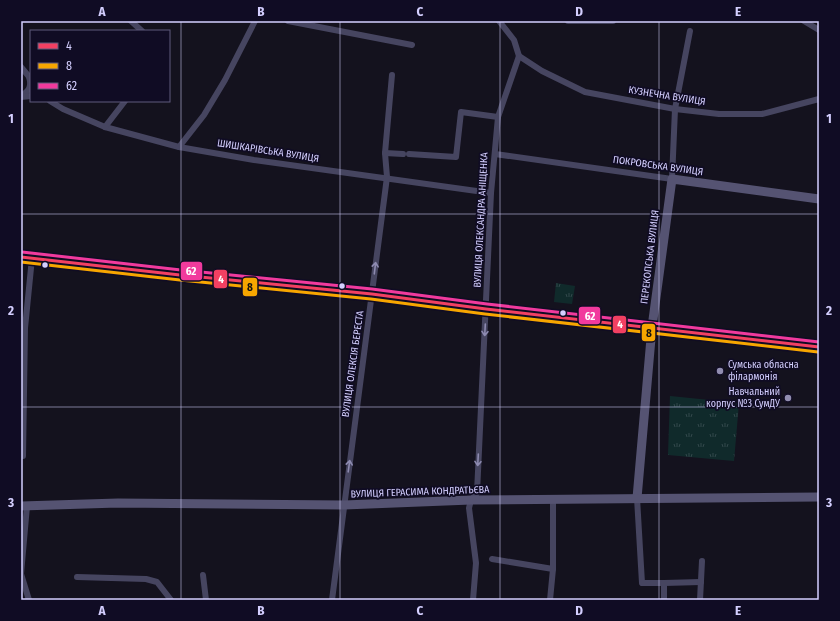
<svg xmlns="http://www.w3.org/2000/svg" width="840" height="621" font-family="'Fira Sans Condensed',sans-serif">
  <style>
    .grass { fill: url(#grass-tufts) }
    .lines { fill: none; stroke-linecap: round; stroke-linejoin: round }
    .street { stroke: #464560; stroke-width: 6 }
    .secondary { stroke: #555372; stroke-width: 9 }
    .bus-1-casing { stroke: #100c24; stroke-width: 6 }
    .bus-2-casing { stroke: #100c24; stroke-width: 6 }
    .bus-3-casing { stroke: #100c24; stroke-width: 6 }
    .bus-1 { stroke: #f24062; stroke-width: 3 }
    .bus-2 { stroke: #f7a600; stroke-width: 3 }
    .bus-3 { stroke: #f13a9d; stroke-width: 3 }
    .oneway { stroke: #8d8ab0 }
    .grid { fill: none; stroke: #d4cfff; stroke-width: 1; stroke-opacity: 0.55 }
    .bus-dot { fill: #d4cfff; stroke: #100c24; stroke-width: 1.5 }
    .poi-dot { fill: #918db0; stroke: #100c24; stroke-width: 1.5 }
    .labels { text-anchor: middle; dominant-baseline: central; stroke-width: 3.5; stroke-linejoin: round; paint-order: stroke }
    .street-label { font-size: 10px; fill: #d4cfff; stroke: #100c24 }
    .poi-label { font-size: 10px; fill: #d4cfff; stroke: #100c24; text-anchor: start }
    .line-badge { stroke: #100c24; stroke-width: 1.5 }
    .badge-label { font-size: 11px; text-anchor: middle; font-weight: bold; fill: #fff }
    .pale-badge-label { font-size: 11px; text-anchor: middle; font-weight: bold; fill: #111 }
    .neatline { fill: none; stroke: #d4cfff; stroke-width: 1.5 }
    .grid-label { font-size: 13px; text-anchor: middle; font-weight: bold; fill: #d4cfff }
  </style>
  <defs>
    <pattern id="grass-tufts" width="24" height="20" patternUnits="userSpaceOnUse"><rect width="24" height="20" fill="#102a2b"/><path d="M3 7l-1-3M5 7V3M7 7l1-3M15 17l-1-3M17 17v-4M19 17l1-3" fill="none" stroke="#32484b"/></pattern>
  </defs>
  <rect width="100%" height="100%" fill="#14121e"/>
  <g class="grass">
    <polygon points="556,283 575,286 572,304 554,302"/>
    <polygon points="670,396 739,403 734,461 668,455"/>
  </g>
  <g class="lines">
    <g class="street">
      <polyline points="131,21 142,31"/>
      <polyline points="288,21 412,45"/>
      <polyline points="568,21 613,21"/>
      <polyline points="804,21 819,30"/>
      <polyline points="519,56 542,71 585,92 675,109 719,114 762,114 819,99"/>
      <polyline points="21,67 31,79"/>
      <path d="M21,96C29,91 32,87 29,77"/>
      <polyline points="21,97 31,96"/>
      <polyline points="50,101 63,109 105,127 179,147 254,160 491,193"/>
      <polyline points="105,127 125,101"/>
      <polyline points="179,147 204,115 225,80 255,21"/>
      <polyline points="385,153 403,154"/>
      <polyline points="409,154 456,157 461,112 498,117"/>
      <polyline points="495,154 672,179 675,109 690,31"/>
      <polyline points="23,456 25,328 32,258"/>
      <polyline points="637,498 642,583 664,583 664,600"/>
      <polyline points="27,506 21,574 29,600"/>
      <polyline points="492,559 553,569"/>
      <polyline points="203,575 206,600"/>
      <polyline points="77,577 146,579 157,582 171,600"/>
      <polyline points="664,583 701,582"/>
      <polyline points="332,600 387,177 385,153 392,75"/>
      <polyline points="473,600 476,563 469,508 471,500 477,493 491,193 498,117 519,56 514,40 499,21"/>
      <polyline points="550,600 553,569 553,499"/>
      <polyline points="700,600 702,561"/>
    </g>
    <g class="secondary">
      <polyline points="21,257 180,275 372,294 486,309 819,347"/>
      <polyline points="637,498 652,327 672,179 819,199"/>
      <polyline points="21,506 118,503 344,505 471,500 819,497"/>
    </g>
    <g class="bus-1-casing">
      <polyline id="bus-1" points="21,257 180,275 372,294 486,309 819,347"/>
    </g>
    <g class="bus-2-casing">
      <polyline id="bus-2" points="21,262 180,280 371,299 485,314 818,352"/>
    </g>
    <g class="bus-3-casing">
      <polyline id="bus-3" points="22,252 181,270 372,289 487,304 819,342"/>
    </g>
    <use href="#bus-1" class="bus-1"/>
    <use href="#bus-2" class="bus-2"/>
    <use href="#bus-3" class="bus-3"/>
  </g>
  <defs><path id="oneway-shaft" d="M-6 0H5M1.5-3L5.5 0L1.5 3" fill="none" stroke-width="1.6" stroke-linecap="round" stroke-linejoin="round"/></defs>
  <g class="oneway">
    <use href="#oneway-shaft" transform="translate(375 268) rotate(-83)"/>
    <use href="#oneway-shaft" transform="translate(485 330) rotate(93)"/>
    <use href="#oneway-shaft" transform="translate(478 460) rotate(93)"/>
    <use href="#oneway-shaft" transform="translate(349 466) rotate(-82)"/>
  </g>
  <path class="grid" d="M181,21V600M340,21V600M500,21V600M659,21V600M21,214H819M21,407H819"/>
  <g class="bus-dot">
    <circle cx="45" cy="265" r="3.5"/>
    <circle cx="342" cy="286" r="3.5"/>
    <circle cx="563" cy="313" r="3.5"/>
  </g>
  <g class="poi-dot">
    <circle cx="720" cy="371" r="4"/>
    <circle cx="788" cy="398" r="4"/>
  </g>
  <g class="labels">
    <g class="street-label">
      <text transform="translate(667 96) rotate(9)">КУЗНЕЧНА ВУЛИЦЯ</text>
      <text transform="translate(268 151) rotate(9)">ШИШКАРІВСЬКА ВУЛИЦЯ</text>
      <text transform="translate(658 166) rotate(8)">ПОКРОВСЬКА ВУЛИЦЯ</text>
      <text transform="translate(481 220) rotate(-87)">ВУЛИЦЯ ОЛЕКСАНДРА АНІЩЕНКА</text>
      <text transform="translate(650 257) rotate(-83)">ПЕРЕКОПСЬКА ВУЛИЦЯ</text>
      <text transform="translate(353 364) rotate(-82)">ВУЛИЦЯ ОЛЕКСІЯ БЕРЕСТА</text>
      <text transform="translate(420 492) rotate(-2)">ВУЛИЦЯ ГЕРАСИМА КОНДРАТЬЄВА</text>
    </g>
    <g class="poi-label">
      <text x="728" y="365">Сумська обласна<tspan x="728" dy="12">філармонія</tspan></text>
      <text x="780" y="392" text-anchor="end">Навчальний<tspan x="780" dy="12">корпус №3 СумДУ</tspan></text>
    </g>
  </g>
  <g class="line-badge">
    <rect x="180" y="261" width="23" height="20" rx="4" fill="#f13a9d"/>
    <rect x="213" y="269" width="15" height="20" rx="4" fill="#f24062"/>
    <rect x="242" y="277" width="16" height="20" rx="4" fill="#f7a600"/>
    <rect x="578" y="306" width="23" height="19" rx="4" fill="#f13a9d"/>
    <rect x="612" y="315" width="15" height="19" rx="4" fill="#f24062"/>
    <rect x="641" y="323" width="15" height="19" rx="4" fill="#f7a600"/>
  </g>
  <g class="badge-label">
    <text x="191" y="275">62</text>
    <text x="221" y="283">4</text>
    <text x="590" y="320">62</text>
    <text x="620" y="328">4</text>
  </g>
  <g class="pale-badge-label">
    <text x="250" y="291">8</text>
    <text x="649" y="337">8</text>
  </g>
  <rect width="840" height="621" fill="none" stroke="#100c24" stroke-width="44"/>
  <rect x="30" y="30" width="140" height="72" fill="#100c24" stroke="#5e5a7c"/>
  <rect x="38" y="43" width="20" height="6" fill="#f24062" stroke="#5e5a7c"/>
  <text x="66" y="50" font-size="12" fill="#d4cfff">4</text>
  <rect x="38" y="63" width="20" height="6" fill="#f7a600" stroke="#5e5a7c"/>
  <text x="66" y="70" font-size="12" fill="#d4cfff">8</text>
  <rect x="38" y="83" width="20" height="6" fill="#f13a9d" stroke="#5e5a7c"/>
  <text x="66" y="90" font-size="12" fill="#d4cfff">62</text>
  <rect x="22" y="22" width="796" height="577" class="neatline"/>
  <g class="grid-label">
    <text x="102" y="16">A</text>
    <text x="261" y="16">B</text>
    <text x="420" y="16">C</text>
    <text x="579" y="16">D</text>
    <text x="738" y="16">E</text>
    <text x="11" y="123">1</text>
    <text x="829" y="123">1</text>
    <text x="11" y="315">2</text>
    <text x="829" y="315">2</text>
    <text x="11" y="507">3</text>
    <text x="829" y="507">3</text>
    <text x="102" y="615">A</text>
    <text x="261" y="615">B</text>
    <text x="420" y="615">C</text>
    <text x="579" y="615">D</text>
    <text x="738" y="615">E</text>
  </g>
</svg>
